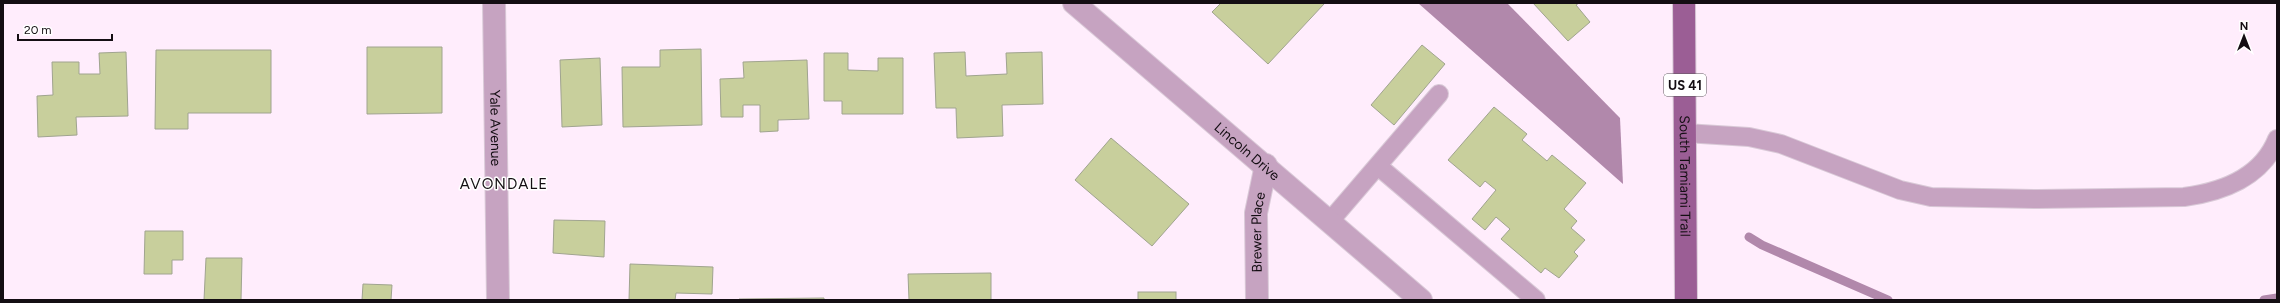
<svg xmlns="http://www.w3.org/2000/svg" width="2280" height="303" font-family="Figtree,sans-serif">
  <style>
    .water { fill: #b188ab }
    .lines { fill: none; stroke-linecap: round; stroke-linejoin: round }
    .stream { stroke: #b188ab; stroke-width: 9 }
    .building { fill: #c8cf9c; stroke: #a0a48f }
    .lane-casing { stroke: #d9c9d7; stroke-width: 20 }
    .street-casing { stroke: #d9c9d7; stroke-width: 24 }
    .primary-casing { stroke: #d9c9d7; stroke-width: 24 }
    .lane { stroke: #c6a3c1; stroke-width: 18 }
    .street { stroke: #c6a3c1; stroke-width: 22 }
    .primary { stroke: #9b5e95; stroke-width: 22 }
    .labels { text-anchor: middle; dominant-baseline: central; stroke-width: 3; stroke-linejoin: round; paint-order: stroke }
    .shield { fill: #fff; stroke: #5a565a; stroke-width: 1 }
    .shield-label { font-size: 13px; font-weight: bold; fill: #140e13 }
    .street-label { font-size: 14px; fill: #140e13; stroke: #fff }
    .neighbourhood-label { font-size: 15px; letter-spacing: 1px; fill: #140e13; stroke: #fff }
  </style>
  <rect width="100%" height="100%" fill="#ffedfc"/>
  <polygon class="water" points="1418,3 1507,3 1620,118 1623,184"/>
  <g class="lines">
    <g class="stream">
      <polyline points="1749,237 1762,245 1888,300"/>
      <polyline points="2264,300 2277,298"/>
    </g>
  </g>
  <g class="building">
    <polygon points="1221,3 1322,3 1324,4 1268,64 1212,12"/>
    <polygon points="1533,3 1579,3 1576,5 1590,22 1568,41"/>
    <polygon points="1422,45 1445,64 1394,125 1371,105"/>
    <polygon points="367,47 442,47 442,113 367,114"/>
    <polygon points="701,49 702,125 623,127 622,67 660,67 660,50"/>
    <polygon points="156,50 271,50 271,113 188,113 188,129 155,129"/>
    <polygon points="126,52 128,116 76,117 77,135 38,137 37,96 53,95 52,62 79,62 79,74 100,74 99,53"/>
    <polygon points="965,52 966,76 1007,74 1006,53 1042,52 1043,104 1002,105 1003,136 957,138 956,108 936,108 934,53"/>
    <polygon points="824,53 848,53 848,70 878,71 878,58 903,58 903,114 842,114 842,101 824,101"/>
    <polygon points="600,58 602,125 562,127 560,60"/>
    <polygon points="807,60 809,119 778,120 778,131 760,132 760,105 743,105 743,117 721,117 720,79 744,78 743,62"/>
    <polygon points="1494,107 1527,134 1522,140 1547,161 1552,155 1586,183 1564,209 1577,221 1571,228 1585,240 1574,252 1578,256 1559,278 1545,268 1541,273 1501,239 1510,229 1496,217 1485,230 1472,219 1496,190 1485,181 1480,187 1448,160"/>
    <polygon points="1111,138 1189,204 1152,246 1075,180"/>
    <polygon points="554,220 605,221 604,257 553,253"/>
    <polygon points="145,231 183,231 183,260 172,260 172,274 144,274"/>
    <polygon points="206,258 242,258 241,300 204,300"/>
    <polygon points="630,264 713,267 712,294 676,293 675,300 629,300"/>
    <polygon points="991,273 991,300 909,300 908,274"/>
    <polygon points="363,284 392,285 391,300 362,300"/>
    <rect x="1138" y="292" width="38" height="8"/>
    <polygon points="824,298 824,300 739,300 739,299"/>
  </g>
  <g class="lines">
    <g class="lane-casing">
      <g id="lane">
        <path d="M1685,133L1749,137L1781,144L1900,190L1931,197L2038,199L2184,197C2222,192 2262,177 2277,139"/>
        <polyline points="1378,166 1536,300"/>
        <polyline points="1330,221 1439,94"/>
      </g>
    </g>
    <g class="street-casing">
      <g id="street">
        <path id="s1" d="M494,3L498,300"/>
        <path id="s2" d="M1074,3L1421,300"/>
        <path id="s3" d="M1257,300L1256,213L1266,165"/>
      </g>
    </g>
    <g class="primary-casing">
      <g id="primary">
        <path id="s4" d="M1684,3L1686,300"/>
      </g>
    </g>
    <use href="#lane" class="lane"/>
    <use href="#street" class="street"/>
    <use href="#primary" class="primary"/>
  </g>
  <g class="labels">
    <rect class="shield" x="1664" y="74" width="42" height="22" rx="3"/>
    <g class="shield-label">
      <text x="1685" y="85">US 41</text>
    </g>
    <g class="street-label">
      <text stroke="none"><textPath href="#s1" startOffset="125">Yale Avenue</textPath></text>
      <text stroke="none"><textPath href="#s2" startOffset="228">Lincoln Drive</textPath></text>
      <text stroke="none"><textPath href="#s4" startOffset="173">South Tamiami Trail</textPath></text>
      <text stroke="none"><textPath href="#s3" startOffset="68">Brewer Place</textPath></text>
    </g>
    <g class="neighbourhood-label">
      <text x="504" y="184">AVONDALE</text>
    </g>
  </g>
  <rect width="2280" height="303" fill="none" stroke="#140e13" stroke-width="8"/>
  <g transform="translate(2244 36)" stroke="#ffffff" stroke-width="3" paint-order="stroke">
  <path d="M0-3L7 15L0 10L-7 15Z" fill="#140e13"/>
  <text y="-6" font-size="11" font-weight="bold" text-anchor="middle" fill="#140e13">N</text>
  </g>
  <path d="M18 34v6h94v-6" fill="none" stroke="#140e13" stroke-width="2"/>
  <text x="24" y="34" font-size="12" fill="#140e13" stroke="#ffffff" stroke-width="3" paint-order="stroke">20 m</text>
</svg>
